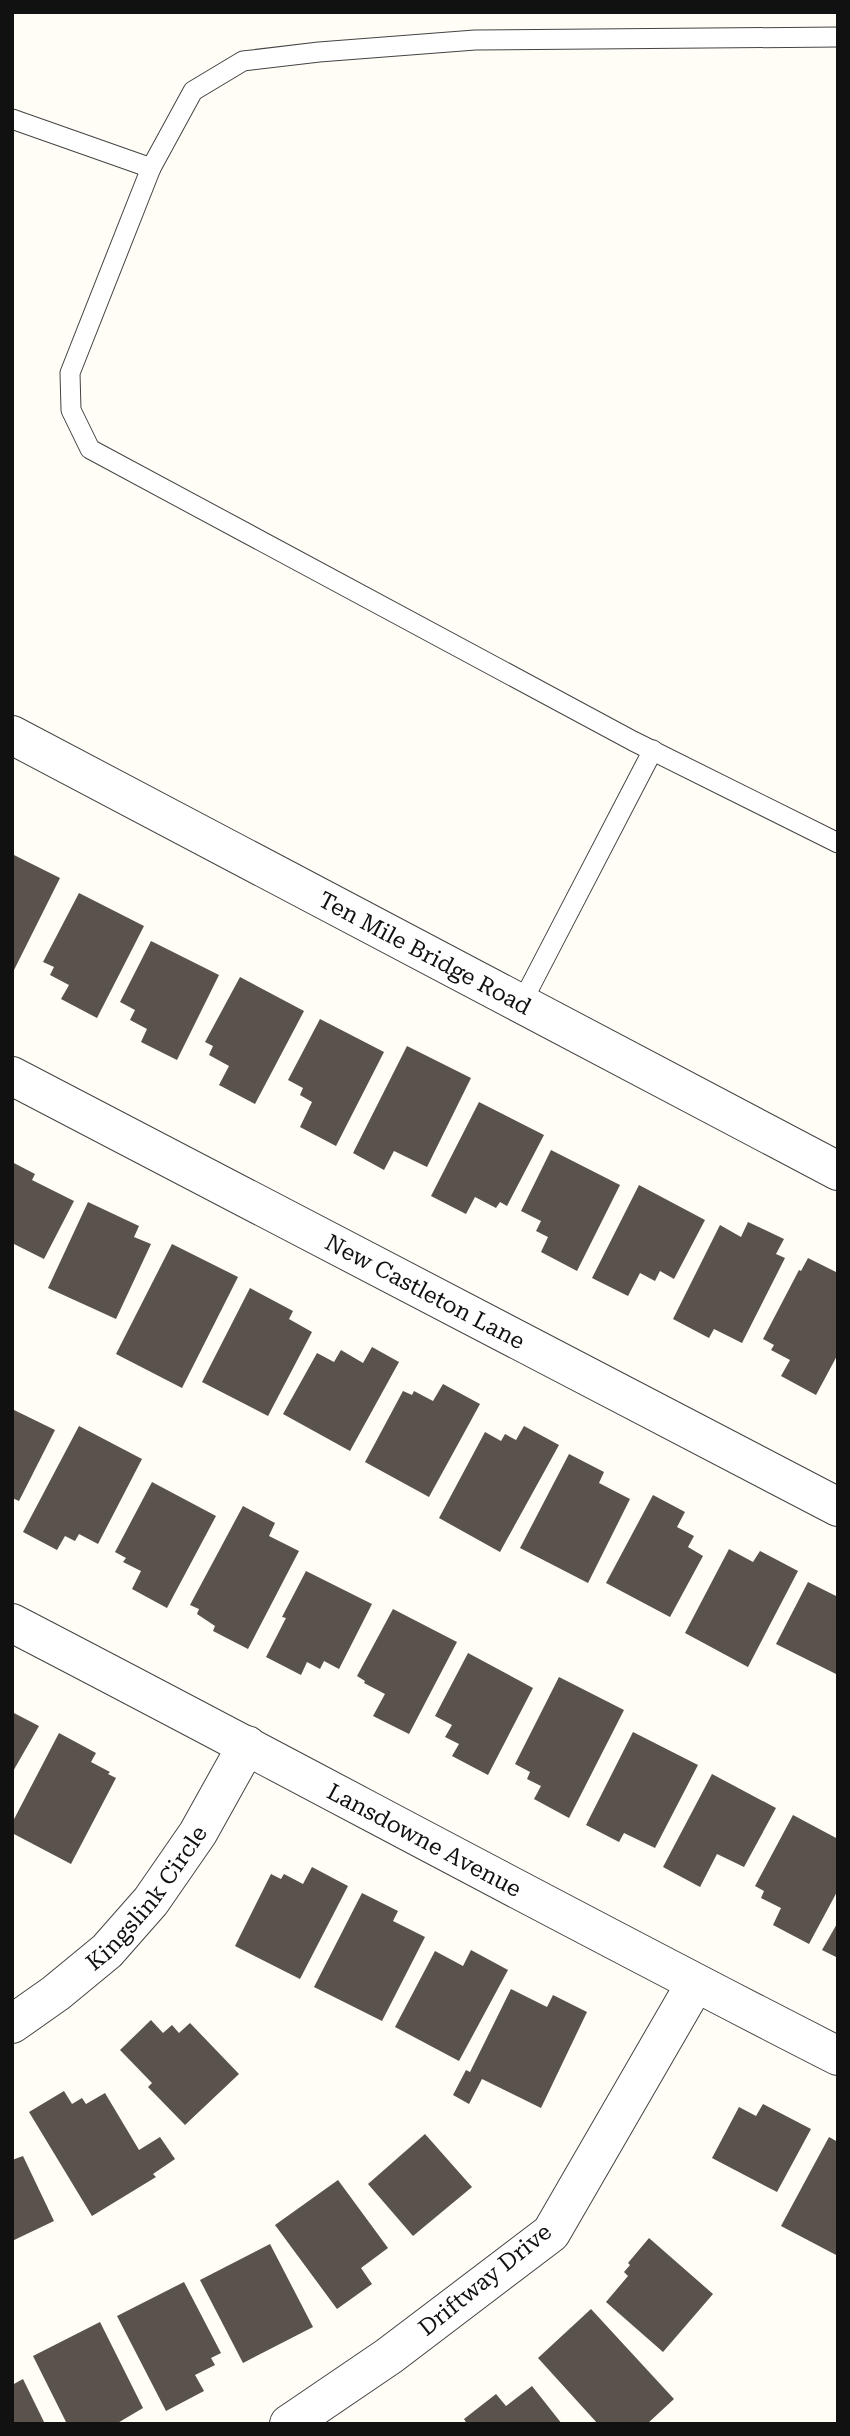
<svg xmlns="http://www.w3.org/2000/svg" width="850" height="2436" font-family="'Roboto Serif',serif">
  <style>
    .building { fill: #5a524d }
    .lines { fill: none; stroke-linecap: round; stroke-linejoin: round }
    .lane-casing { stroke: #444; stroke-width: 21 }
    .street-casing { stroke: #444; stroke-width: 40 }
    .lane { stroke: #fff; stroke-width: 19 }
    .street { stroke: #fff; stroke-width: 38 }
    .labels { text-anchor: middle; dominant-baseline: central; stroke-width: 7; stroke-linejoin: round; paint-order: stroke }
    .street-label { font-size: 23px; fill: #111; stroke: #fff }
  </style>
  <rect width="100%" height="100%" fill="#fffdf5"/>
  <g class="building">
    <polygon points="12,854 60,878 12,974"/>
    <polygon points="79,893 144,926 97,1018 61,999 69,985 50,975 54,967 43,962"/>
    <polygon points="151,941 219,975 177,1060 141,1042 147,1029 130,1020 135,1010 120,1002"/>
    <polygon points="240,977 304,1011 255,1104 219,1085 229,1066 209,1055 213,1046 205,1042"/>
    <polygon points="320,1019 384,1052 336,1146 300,1127 312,1102 300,1095 303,1088 288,1080"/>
    <polygon points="407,1046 471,1078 427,1167 394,1151 384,1170 353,1153"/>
    <polygon points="479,1102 544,1135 507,1206 500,1202 496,1208 475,1197 466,1214 431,1196"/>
    <polygon points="551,1150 620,1185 577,1271 541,1252 548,1237 536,1231 541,1221 521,1211"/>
    <polygon points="12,1162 35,1174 32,1180 74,1201 44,1259 12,1243"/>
    <polygon points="639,1185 705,1220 674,1279 660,1271 655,1281 640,1273 628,1296 592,1278"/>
    <polygon points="88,1202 139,1226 134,1237 151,1244 116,1319 48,1288"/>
    <polygon points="748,1222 784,1239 776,1254 785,1258 742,1343 714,1329 709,1338 673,1319 720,1225 741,1237"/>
    <polygon points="172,1244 238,1277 182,1388 116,1354"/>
    <polygon points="808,1258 838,1273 838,1354 816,1395 781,1376 790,1360 771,1350 774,1345 763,1339 799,1270 801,1271"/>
    <polygon points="250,1288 293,1311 289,1319 312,1332 268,1416 202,1382"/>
    <polygon points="372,1347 399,1362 350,1451 283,1414 317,1353 334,1362 341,1350 363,1363"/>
    <polygon points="443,1384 480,1404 429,1497 365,1462 403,1391 412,1395 414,1391 433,1401"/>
    <polygon points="12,1409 55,1430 19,1501 12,1498"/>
    <polygon points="79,1426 142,1459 98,1544 79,1534 75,1541 65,1536 57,1550 23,1532"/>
    <polygon points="524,1426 559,1445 500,1552 439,1518 485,1432 501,1441 505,1434 516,1440"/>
    <polygon points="569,1454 604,1472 599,1483 630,1499 588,1583 520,1548"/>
    <polygon points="152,1482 216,1516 167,1608 132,1589 141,1571 123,1562 126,1558 115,1552"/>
    <polygon points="653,1495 685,1512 677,1527 694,1536 688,1547 703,1556 670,1617 606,1583"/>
    <polygon points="243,1506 275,1523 269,1536 299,1551 248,1649 213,1631 215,1626 197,1614 199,1609 190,1605"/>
    <polygon points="729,1549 753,1562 760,1551 798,1571 748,1667 685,1633"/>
    <polygon points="306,1571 372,1604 339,1669 324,1661 320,1669 307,1662 301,1675 266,1657 286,1618 282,1617"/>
    <polygon points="808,1582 838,1597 838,1675 776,1644"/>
    <polygon points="393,1609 457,1642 409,1734 373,1716 385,1694 364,1683 365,1681 357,1676"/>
    <polygon points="468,1653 533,1688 488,1775 452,1756 459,1744 445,1737 452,1725 435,1716"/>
    <polygon points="559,1677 624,1710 569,1818 534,1799 541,1786 527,1779 530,1772 515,1764"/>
    <polygon points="12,1712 39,1726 12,1773"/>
    <polygon points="633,1732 698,1765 655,1848 624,1833 619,1842 586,1825"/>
    <polygon points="59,1733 96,1753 91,1762 110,1772 108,1774 116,1778 71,1864 12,1833 12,1823"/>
    <polygon points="712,1774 776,1808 744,1867 717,1854 700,1887 663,1867"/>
    <polygon points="793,1815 838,1839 838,1890 809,1944 773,1925 781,1908 761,1898 764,1891 755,1886"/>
    <polygon points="312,1867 348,1886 300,1979 235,1946 271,1874 281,1879 284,1874 303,1884"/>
    <polygon points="362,1893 398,1911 393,1921 425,1937 382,2021 314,1987"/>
    <polygon points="838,1922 838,1958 822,1950"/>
    <polygon points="471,1950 508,1970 459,2061 395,2027 435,1951 463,1966"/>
    <polygon points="511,1989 547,2007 553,1995 587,2012 541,2108 482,2079 469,2104 453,2095 466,2070 470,2072"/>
    <polygon points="151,2020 163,2033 172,2025 179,2033 190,2023 239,2074 185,2125 148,2087 152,2083 120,2050"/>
    <polygon points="64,2091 72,2104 82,2098 86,2104 105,2093 139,2150 160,2137 175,2159 153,2174 156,2177 92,2216 29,2112"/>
    <polygon points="763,2104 811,2129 777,2192 712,2158 739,2107 756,2116"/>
    <polygon points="425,2134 472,2187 413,2236 368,2184"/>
    <polygon points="829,2137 838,2142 838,2256 781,2226"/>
    <polygon points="23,2156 54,2221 12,2241 12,2160"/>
    <polygon points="338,2180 388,2248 361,2268 372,2284 337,2309 275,2225"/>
    <polygon points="649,2238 713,2294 663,2352 606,2302 628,2276 624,2272 630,2265 628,2263"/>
    <polygon points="270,2244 313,2327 243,2363 200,2280"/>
    <polygon points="184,2282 221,2353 211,2358 215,2365 195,2375 204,2391 166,2411 117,2316"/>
    <polygon points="591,2309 674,2399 647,2424 598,2424 538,2358"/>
    <polygon points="100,2322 143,2408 116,2424 67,2424 33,2356"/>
    <polygon points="23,2379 45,2424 12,2424 12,2385"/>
    <polygon points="532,2386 562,2424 467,2424 464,2419 496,2394 506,2406"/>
  </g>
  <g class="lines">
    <g class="lane-casing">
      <g id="lane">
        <polyline points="12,119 151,168 70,373 71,410 90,449 633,741 838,843"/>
        <polyline points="151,168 193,91 243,61 319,52 475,40 838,37"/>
        <polyline points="521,1004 653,750"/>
      </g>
    </g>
    <g class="street-casing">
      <g id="street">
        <path id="s1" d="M12,735L838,1171"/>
        <path id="s2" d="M12,1076L838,1507"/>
        <path id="s3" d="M12,1623C288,1766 561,1915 838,2056"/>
        <path id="s4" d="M12,2024L56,1993L107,1951L151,1901L198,1833L247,1745"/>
        <polyline points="289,2424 389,2356 551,2233 695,1984"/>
      </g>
    </g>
    <use href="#lane" class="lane"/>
    <use href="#street" class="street"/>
  </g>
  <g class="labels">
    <g class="street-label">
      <text stroke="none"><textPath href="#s1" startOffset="467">Ten Mile Bridge Road</textPath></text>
      <text stroke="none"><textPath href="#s2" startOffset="466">New Castleton Lane</textPath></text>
      <text stroke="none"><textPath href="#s3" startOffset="466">Lansdowne Avenue</textPath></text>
      <text stroke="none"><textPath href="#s4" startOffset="186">Kingslink Circle</textPath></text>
      <text transform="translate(485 2280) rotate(-39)">Driftway Drive</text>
    </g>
  </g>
  <rect width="850" height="2436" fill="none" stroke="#111111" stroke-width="28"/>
</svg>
